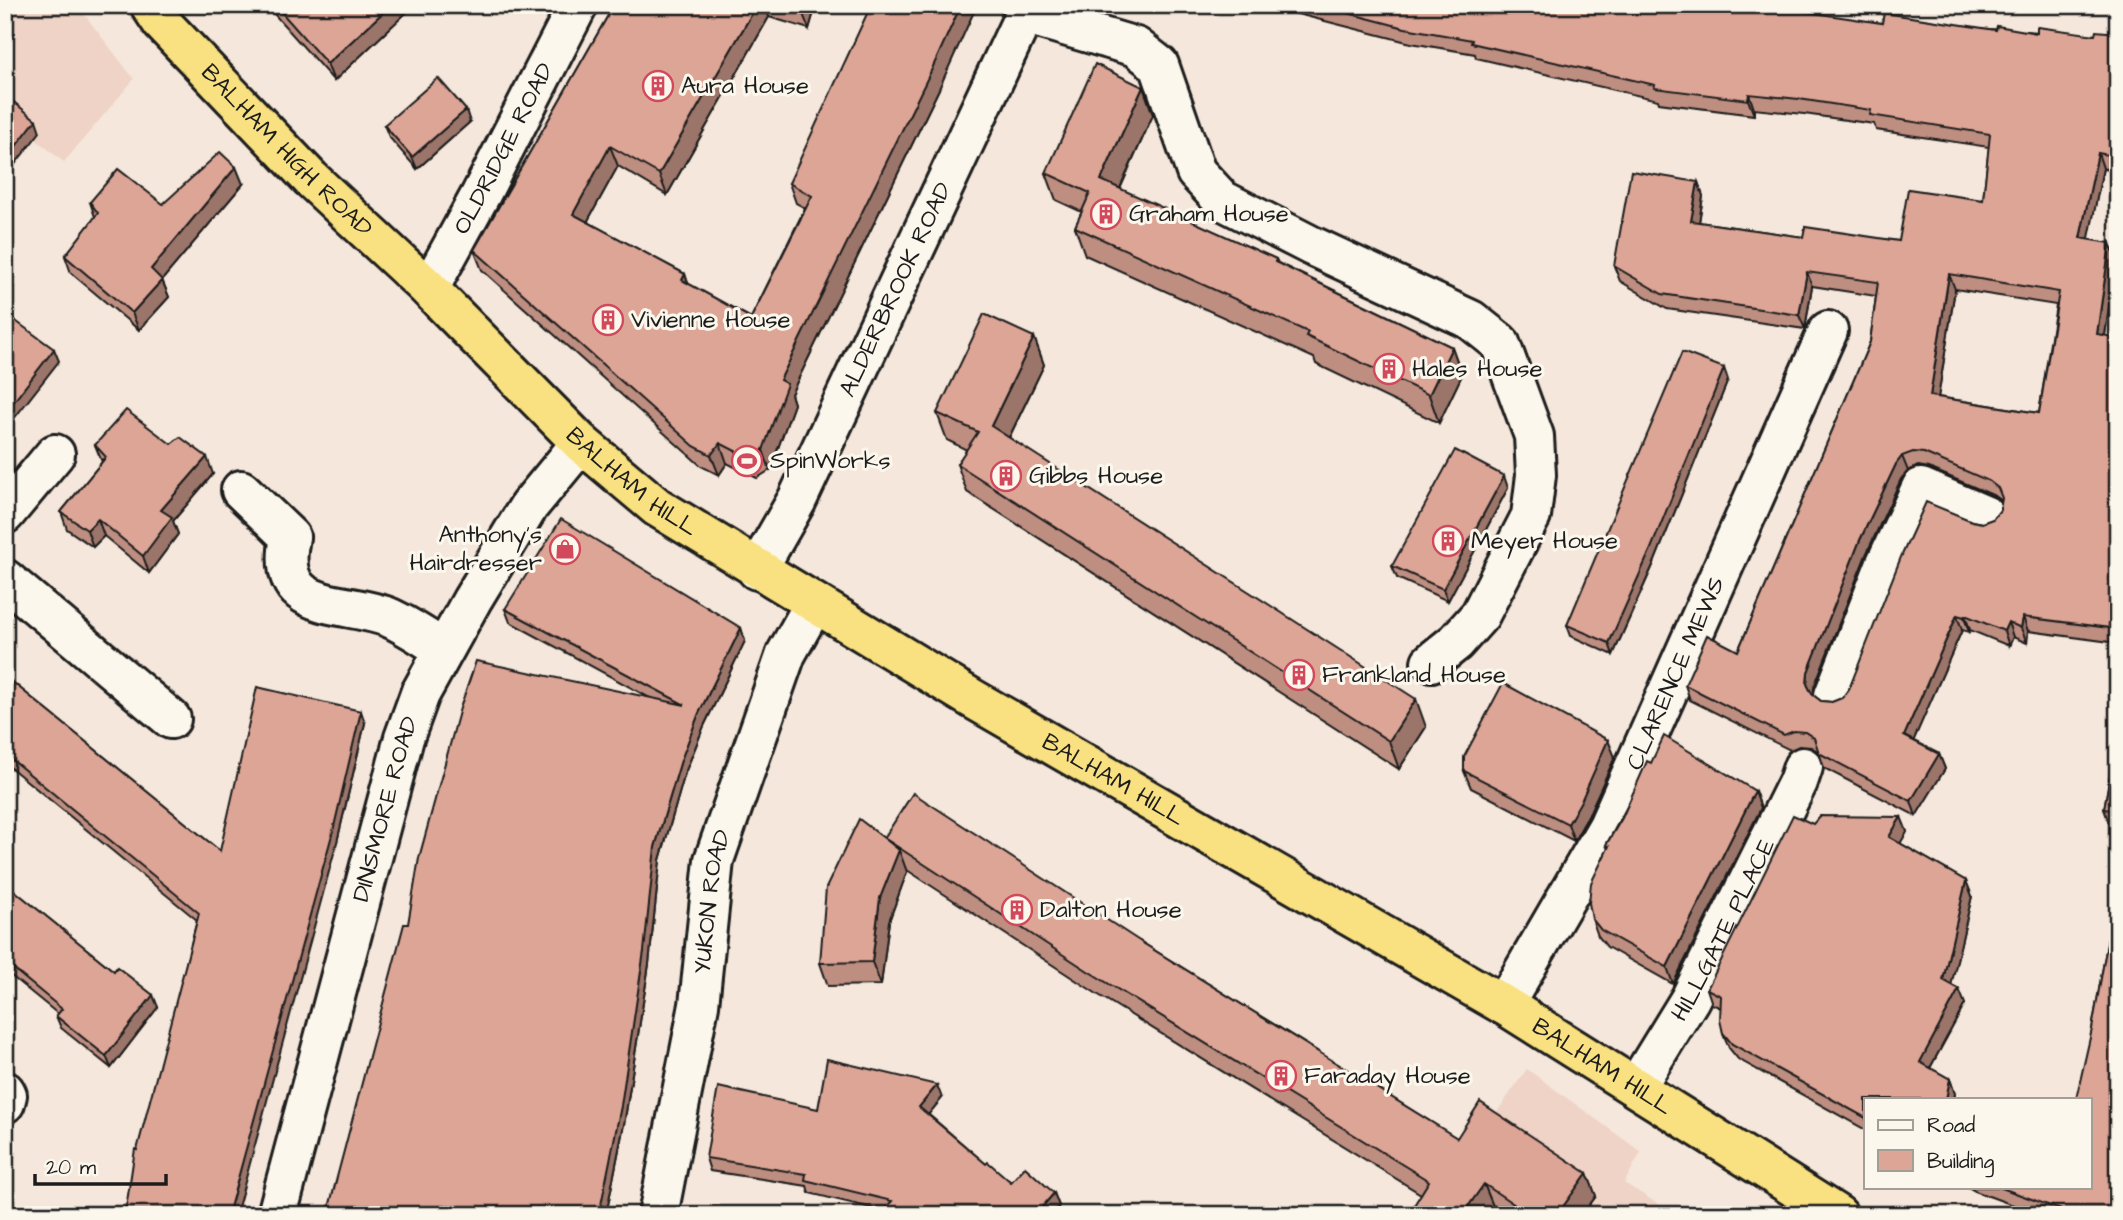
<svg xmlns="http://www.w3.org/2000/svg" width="2123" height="1220" font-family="'Architects Daughter',sans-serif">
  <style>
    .built { fill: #eed3c6 }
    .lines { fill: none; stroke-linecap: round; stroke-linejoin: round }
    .minor-casing { stroke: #1c1c1c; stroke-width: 44 }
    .trunk-casing { stroke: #1c1c1c; stroke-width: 44 }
    .minor { stroke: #fbf7ec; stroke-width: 38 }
    .trunk { stroke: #f9e181; stroke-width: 38 }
    .wall { fill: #be8e81; stroke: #1c1c1c; stroke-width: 2; fill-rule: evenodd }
    .shaded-wall { fill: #9b7469; stroke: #1c1c1c; stroke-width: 2 }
    .building { fill: #dda596; stroke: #1c1c1c; stroke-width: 2; fill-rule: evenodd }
    .labels { text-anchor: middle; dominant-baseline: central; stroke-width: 6; stroke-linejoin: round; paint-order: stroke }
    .poi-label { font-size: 24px; fill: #1c1c1c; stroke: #fbf7ec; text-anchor: start }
    .street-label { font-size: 24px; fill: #1c1c1c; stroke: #fbf7ec }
  </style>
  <rect width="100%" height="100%" fill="#f5e7db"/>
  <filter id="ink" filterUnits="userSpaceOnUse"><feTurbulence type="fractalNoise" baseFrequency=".0143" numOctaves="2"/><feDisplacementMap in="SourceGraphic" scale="14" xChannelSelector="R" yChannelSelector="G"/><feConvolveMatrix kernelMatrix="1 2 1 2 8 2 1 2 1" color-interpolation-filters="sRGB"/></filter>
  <g filter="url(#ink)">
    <g class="built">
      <polygon points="5,5 77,5 134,79 64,162 5,115"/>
      <polygon points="1527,1069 1641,1152 1624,1183 1676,1215 1425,1215"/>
    </g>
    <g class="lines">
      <g class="minor-casing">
        <g id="minor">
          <polyline points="1024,14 1136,47 1159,65 1196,172 1222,200 1312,246 1471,320 1500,343 1534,436 1536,475 1531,516 1480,615 1456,642 1431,662"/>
          <path id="s1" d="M429,289L481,194L578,5"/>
          <path d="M241,490L290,537C274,614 338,599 388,617C407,625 426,639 444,649"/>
          <polyline points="5,514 55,454"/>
          <path id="s2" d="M757,570L797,500L1029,5"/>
          <polyline points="5,579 171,719"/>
          <polyline points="1834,695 1886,563 1921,488 1986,516"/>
          <path id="s3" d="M1504,1005L1608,826L1828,331"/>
          <path id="s4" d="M1636,1087L1690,999L1798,782L1803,767"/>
          <polyline points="5,1091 7,1095 5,1103"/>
          <path id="s5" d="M277,1215L404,738L420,694L472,600L529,506L581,443"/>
          <path id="s6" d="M658,1215L699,1005L714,860L786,654L814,604"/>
        </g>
      </g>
      <g class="trunk-casing">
        <g id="trunk">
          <path id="s7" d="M150,5L162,23L311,179L429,289L581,443L657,507L973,699L1504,1005L1838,1215"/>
        </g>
      </g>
      <use href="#minor" class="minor"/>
      <use href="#trunk" class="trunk"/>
    </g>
    <g class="wall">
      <polygon points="266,5 405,5 407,12 334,81"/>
      <polygon points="614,5 816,5 809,29 769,17 667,195 618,166 587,222 685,274 688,284 751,318 805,208 796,203 789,183 938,91 791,394 794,404 770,470 757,478 727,463 719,475 701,466 482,270 474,250"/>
      <path d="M1260,5H1720L1732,8L1882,23L2095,35L2118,33V171L2103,168L2088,239L2116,258L2105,336L2118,338V643L2028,631L2027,643L2013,637L2009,646L1970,630L1969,632L1962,630L1913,741L1939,754L1945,769L1916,816L1824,768L1819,752L1811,747L1799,746L1790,750L1690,700L1685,685L1738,651L1870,342L1876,296L1812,286L1805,329L1667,309L1620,281L1614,266L1698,182L1703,196L1699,222L1803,237L1899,241L1983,200L1989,147L1876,130L1874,124L1804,114L1754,109V115L1659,103L1658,100L1476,58L1475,54L1411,43L1274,8ZM1955,289L2056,305L2039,413L1938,397ZM1918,466L1929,468L1995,496L2002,501L2000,510L1993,519L1982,523L1972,521L1842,698L1832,702L1821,701L1813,695L1814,687L1866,555L1901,479L1908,471Z"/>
      <polygon points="1143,87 1153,115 1120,189 1276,259 1278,263 1452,347 1462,375 1439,423 1316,364 1314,358 1085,255 1075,227 1082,212 1056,200 1046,173"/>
      <polygon points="470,122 417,169 389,137 384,125"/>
      <polygon points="243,184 162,280 169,297 139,330 71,273 65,256 95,217 90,202 163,204"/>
      <polygon points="1034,337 1044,365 1009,438 1426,727 1399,769 967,492 957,464 967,450 947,440 937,413"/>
      <polygon points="1728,380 1654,563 1613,655 1571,636 1567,625"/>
      <polygon points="171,444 213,474 173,521 178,534 149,573 104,536 93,547 67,529 61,512 102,462 95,445"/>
      <polygon points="1508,488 1448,601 1397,578 1392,566"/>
      <polygon points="505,609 741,628 745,641 704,726 685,773 660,860 649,964 625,1119 606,1215 327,1215 652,699 510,622"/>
      <polygon points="5,676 220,851 365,723 337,842 127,1202 197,920 5,763"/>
      <polygon points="2118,730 2118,825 2109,823 2104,809"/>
      <polygon points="1615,757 1588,816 1574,841 1471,788 1464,771"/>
      <polygon points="1651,763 1755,791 1761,808 1673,984 1607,947 1598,936 1592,919 1608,849 1606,845"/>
      <polygon points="1901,817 1907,832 1900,843 1966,881 1972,896 1951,984 1965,1004 1930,1068 1950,1079 1955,1094 1954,1099 1866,1099 1866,1130 1738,1059 1729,1048 1723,1033 1721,1008 1712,1004 1707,989 1813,824"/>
      <polygon points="884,838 1141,942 1457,1138 1587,1173 1596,1196 1582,1215 1505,1215 1493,1206 1421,1194 1097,994 907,870 907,872 889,921 881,985 828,986 820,963"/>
      <polygon points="2118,852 2118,1215 2040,1215 1975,1191 1968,1187 2090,1187 2092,1029 2114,905 2112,898"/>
      <polygon points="5,883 158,1007 111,1068 61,1028 56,1016 58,1014 5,971"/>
      <polygon points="942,1098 928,1114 986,1164 1011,1182 1054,1193 1059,1206 1051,1215 880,1215 884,1211 809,1193 807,1186 710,1171 706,1158 818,1109"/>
    </g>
    <g class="shaded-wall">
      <polygon points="391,5 405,5 407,12 334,81 327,64"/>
      <polygon points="757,5 765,5 769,17 667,195 659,174"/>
      <polygon points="802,5 816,5 809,29 801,9"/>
      <polygon points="961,5 977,5 938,91 791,394 794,404 770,470 763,450 780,380"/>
      <polygon points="1143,87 1153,115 1111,208 1101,180"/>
      <polygon points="1749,94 1754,109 1754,115 1748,100"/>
      <polygon points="466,110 470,122 417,169 412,157"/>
      <polygon points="36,120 40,132 5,177 5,160"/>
      <polygon points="610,146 618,166 580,235 573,214"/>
      <polygon points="2098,153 2103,168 2086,253 2080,238"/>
      <polygon points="236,167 243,184 157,286 151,269"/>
      <polygon points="1698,182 1703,196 1697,236 1691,221"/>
      <polygon points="2110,243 2116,258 2103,349 2097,334"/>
      <polygon points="1807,272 1812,286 1805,329 1799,315"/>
      <polygon points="685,274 692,294 682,280"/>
      <polygon points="1949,274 1955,289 1936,411 1930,396"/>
      <polygon points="162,280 169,297 139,330 132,313"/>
      <polygon points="1034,337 1044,365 1001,454 991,426"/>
      <polygon points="1452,347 1462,375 1439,423 1429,395"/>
      <polygon points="54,349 59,361 5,430 5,413"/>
      <polygon points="1724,368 1728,380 1654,563 1613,655 1609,643"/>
      <polygon points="720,443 727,463 719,475 711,455"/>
      <polygon points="1902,456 1908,471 1901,479 1866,555 1814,687 1813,699 1807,684 1808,672 1860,540 1896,464"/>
      <polygon points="207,457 213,474 173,521 178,534 149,573 143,556 161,510"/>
      <polygon points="1504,476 1508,488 1448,601 1443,589"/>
      <polygon points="98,519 104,536 93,547 87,530"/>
      <polygon points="1957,615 1962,630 1909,751 1904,736"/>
      <polygon points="1965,615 1970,630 1969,632 1964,617"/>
      <polygon points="2023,617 2028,631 2027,643 2021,628"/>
      <polygon points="2008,622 2013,637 2009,646 2004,631"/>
      <polygon points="741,628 745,641 704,726 685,773 660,860 649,964 625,1119 606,1215 599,1215 655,847 681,760 699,713"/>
      <polygon points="1416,699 1426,727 1399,769 1389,741"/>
      <polygon points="361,711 365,723 337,842 236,1215 228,1215"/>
      <polygon points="1608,740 1615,757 1588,816 1574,841 1568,824"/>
      <polygon points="1939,754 1945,769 1916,816 1911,801"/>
      <polygon points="1755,791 1761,808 1673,984 1667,967"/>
      <polygon points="1901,817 1907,832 1895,852 1889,837"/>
      <polygon points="899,850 907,872 889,921 881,985 872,962 880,898"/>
      <polygon points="1966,881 1972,896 1949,995 1943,980"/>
      <polygon points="1959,989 1965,1004 1925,1077 1920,1062"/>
      <polygon points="153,995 158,1007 111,1068 106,1056"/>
      <polygon points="1950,1079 1955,1094 1954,1099 1946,1099"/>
      <polygon points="937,1085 942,1098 924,1120 919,1107"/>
      <polygon points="1587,1173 1596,1196 1582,1215 1557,1215"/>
      <polygon points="1484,1184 1493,1206 1487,1215 1462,1215"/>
      <polygon points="1054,1193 1059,1206 1051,1215 1038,1215 1037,1213"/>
    </g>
    <g class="building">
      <polygon points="275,5 391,5 327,64"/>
      <polygon points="614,5 757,5 659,174 610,146 573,214 685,274 682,280 751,318 812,196 789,183 871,5 961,5 931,71 780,380 787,384 763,450 749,458 720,443 711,455 694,446 474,250"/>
      <polygon points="789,5 802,5 801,9"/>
      <path d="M1317,5H1720L1732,8L1733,5H1760L1882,23L1884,13L1996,30L1997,26L2037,33V27L2095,35L2096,31L2118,33V157L2098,153L2080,238L2110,243L2097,334L2118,338V629L2023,617L2021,628L2008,622L2004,631L1965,615L1964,617L1957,615L1904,736L1939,754L1911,801L1819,753L1814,738L1805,732L1794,731L1784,735L1685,685L1707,635L1738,651L1870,342L1878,282L1807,272L1799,315L1662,294L1614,266L1631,171L1698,182L1691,221L1803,237L1805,227L1899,241L1908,189L1983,200L1990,134L1870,115L1871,110L1799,99L1749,94L1748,100L1654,88L1655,85L1471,43L1472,40L1405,28ZM1949,274L2059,292L2039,413L1930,396ZM1913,452L1924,453L1989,481L1998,488L2002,498L2000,510L1993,519L1982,523L1972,521L1926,502L1901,557L1849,689L1842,698L1832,702L1821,701L1812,694L1807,684L1808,672L1860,540L1896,464L1902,456Z"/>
      <polygon points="1095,64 1143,87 1101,180 1276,259 1275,262 1452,347 1429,395 1306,336 1308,332 1075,227 1090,193 1046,173"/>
      <polygon points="438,78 466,110 412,157 384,125"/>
      <polygon points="5,95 36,120 5,160"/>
      <polygon points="220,152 236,167 151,269 162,280 132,313 65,256 98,213 90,202 118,169 163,204"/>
      <polygon points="6,314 54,349 5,413 5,315"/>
      <polygon points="984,314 1034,337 991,426 1416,699 1389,741 957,464 978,432 937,413"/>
      <polygon points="1682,352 1724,368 1650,551 1609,643 1567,625"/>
      <polygon points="126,410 171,444 180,437 207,457 161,510 172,517 143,556 98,519 87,530 61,512 106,457 95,445"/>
      <polygon points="1455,450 1504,476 1443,589 1392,566"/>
      <polygon points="561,519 741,628 699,713 681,760 655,847 644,951 621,1106 599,1215 327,1215 404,924 408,924 419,858 460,708 476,661 685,705 505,609"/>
      <polygon points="5,676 220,851 257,687 361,711 333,831 228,1215 123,1215 127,1202 135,1149 137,1150 199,913 5,754"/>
      <polygon points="1503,683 1608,740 1582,799 1568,824 1464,771 1464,757"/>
      <polygon points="2118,730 2118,811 2104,809"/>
      <polygon points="1664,736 1755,791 1667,967 1601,930 1592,919 1589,903 1591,883 1609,846 1606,845 1622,818 1647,761 1651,763"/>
      <polygon points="913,793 1141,942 1457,1138 1480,1102 1587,1173 1557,1215 1530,1215 1484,1184 1462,1215 1408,1215 1429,1181 1088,971 884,838 899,850 880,898 872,962 820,963 826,888 859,819 884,838"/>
      <polygon points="1793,815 1813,824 1820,816 1901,817 1889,837 1966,881 1943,980 1959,989 1920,1062 1950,1079 1946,1099 1866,1099 1866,1118 1732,1044 1723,1033 1720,1020 1721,996 1707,989"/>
      <polygon points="2118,852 2118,1215 2075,1215 1999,1187 2090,1187 2090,1099 2076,1099 2092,1029 2115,899 2112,898"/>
      <polygon points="5,883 114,971 117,967 153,995 106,1056 56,1016 62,1009 5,962"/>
      <polygon points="827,1059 937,1085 919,1107 986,1164 988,1162 1011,1182 1025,1167 1054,1193 1037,1213 1040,1215 880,1215 892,1201 805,1180 806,1174 706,1158 718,1087 818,1109"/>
    </g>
  </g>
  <defs>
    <g id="building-ring" transform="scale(1.575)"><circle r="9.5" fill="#fbf7ec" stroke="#d1495b" stroke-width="1.5"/><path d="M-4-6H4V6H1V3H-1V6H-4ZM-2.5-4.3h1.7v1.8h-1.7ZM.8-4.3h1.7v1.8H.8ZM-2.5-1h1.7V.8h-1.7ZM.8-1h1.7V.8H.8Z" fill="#d1495b"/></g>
    <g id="stadium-ring" transform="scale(1.575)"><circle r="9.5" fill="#fbf7ec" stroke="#d1495b" stroke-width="1.5"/><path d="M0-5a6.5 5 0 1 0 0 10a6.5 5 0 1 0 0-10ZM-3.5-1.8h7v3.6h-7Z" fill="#d1495b"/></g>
    <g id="shop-ring" transform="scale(1.575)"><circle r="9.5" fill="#fbf7ec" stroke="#d1495b" stroke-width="1.5"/><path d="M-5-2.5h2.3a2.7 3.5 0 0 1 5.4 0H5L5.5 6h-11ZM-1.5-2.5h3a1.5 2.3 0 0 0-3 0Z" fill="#d1495b"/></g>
  </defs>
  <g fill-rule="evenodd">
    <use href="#building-ring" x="658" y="86"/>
    <use href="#building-ring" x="1106" y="214"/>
    <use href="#building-ring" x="608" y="320"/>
    <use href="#building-ring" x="1389" y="369"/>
    <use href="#stadium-ring" x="747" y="461"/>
    <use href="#building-ring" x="1006" y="476"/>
    <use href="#building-ring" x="1448" y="541"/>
    <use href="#shop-ring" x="565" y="549"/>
    <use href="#building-ring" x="1299" y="675"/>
    <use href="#building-ring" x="1017" y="910"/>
    <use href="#building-ring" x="1281" y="1076"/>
  </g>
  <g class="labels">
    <g class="poi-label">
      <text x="681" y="86">Aura House</text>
      <text x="1129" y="214">Graham House</text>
      <text x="631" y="320">Vivienne House</text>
      <text x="1412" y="369">Hales House</text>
      <text x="770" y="461">SpinWorks</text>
      <text x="1029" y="476">Gibbs House</text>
      <text x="542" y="535" text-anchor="end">Anthony's<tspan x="542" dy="28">Hairdresser</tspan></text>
      <text x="1471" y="541">Meyer House</text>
      <text x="1322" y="675">Frankland House</text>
      <text x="1040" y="910">Dalton House</text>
      <text x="1304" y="1076">Faraday House</text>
    </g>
    <g class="street-label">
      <text stroke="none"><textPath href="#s1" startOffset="159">OLDRIDGE ROAD</textPath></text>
      <text stroke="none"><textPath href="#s7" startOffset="200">BALHAM HIGH ROAD</textPath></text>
      <text stroke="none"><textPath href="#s2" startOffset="313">ALDERBROOK ROAD</textPath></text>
      <text stroke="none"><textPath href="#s7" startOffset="679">BALHAM HILL</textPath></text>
      <text stroke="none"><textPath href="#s3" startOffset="374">CLARENCE MEWS</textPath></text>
      <text stroke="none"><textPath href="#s7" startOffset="1246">BALHAM HILL</textPath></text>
      <text stroke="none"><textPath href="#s5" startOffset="420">DINSMORE ROAD</textPath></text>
      <text stroke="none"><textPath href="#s6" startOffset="318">YUKON ROAD</textPath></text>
      <text stroke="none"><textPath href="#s4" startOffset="180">HILLGATE PLACE</textPath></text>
      <text stroke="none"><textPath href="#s7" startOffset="1813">BALHAM HILL</textPath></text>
    </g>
  </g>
  <rect width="2123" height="1220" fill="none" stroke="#fbf7ec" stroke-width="28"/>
  <rect x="14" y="14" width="2095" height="1192" fill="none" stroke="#1c1c1c" stroke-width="2.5" filter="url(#ink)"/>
  <rect x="1864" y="1098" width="228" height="91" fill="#fbf7ec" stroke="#a29f99" stroke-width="2"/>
  <rect x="1878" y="1120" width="35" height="10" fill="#fbf7ec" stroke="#a29f99" stroke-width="2"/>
  <text x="1927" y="1132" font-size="21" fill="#1c1c1c">Road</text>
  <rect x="1878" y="1150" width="35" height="21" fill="#dda596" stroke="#a29f99" stroke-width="2"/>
  <text x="1927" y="1168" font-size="21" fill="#1c1c1c">Building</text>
  <path d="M35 1174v10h131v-10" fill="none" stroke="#1c1c1c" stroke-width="3.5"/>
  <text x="46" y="1174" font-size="21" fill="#1c1c1c" stroke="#fbf7ec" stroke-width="5" paint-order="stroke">20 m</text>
</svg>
